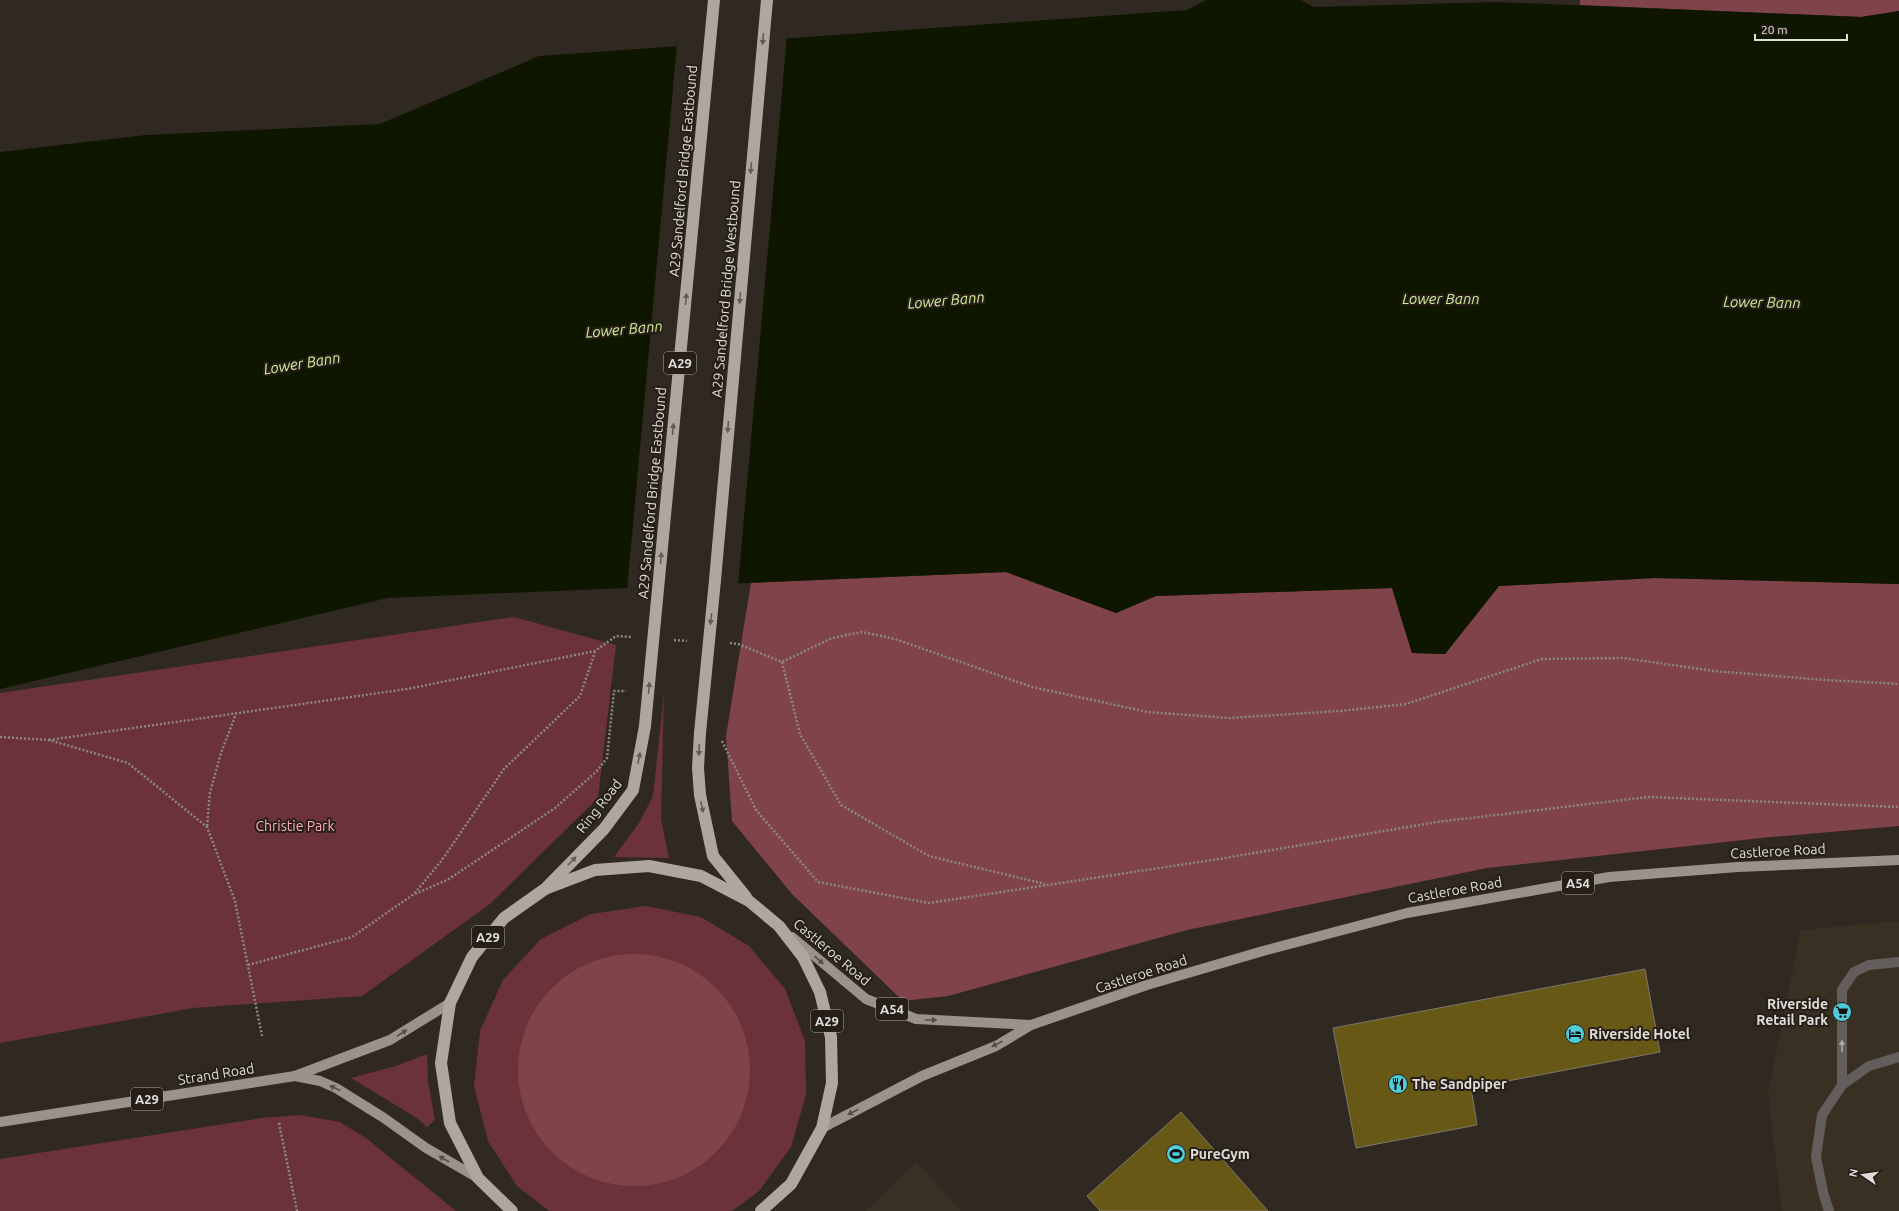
<svg xmlns="http://www.w3.org/2000/svg" width="1899" height="1211" font-family="Ubuntu,sans-serif">
  <style>
    .built { fill: #3a2f23 }
    .green { fill: #6c323a }
    .forest { fill: #80434a }
    .water { fill: #0f1600 }
    .pier { fill: #302922 }
    .building { fill: #685816; stroke: #7a786d }
    .lines { fill: none; stroke-linecap: round; stroke-linejoin: round }
    .path { stroke: #8c8781; stroke-width: 2.5; stroke-dasharray: 2 2; stroke-linecap: butt }
    .minor { stroke: #635e5c; stroke-width: 10 }
    .major { stroke: #9b918d; stroke-width: 10 }
    .highway { stroke: #b1a5a0; stroke-width: 12 }
    .highway-bridge { stroke: #b1a5a0; stroke-width: 12 }
    .oneway { fill: #655b56 }
    .oneway2 { fill: #554d47 }
    .oneway3 { fill: #aeaaa6 }
    .labels { text-anchor: middle; dominant-baseline: central; stroke-width: 4; stroke-linejoin: round; paint-order: stroke }
    .shield { fill: #261f19; stroke: #a8a39e; stroke-width: 1 }
    .shield-label { font-size: 13px; font-weight: bold; fill: #e0dcd7 }
    .street-label { font-size: 14px; fill: #e0dcd7; stroke: #261f19 }
    .park-label { font-size: 14px; fill: #ffb1b7; stroke: #261f19 }
    .poi-label { font-size: 14px; font-weight: bold; fill: #e0dcd7; stroke: #261f19; text-anchor: start }
    .water-label { font-size: 15px; font-style: italic; fill: #d0eb94; stroke: #261f19 }
  </style>
  <rect width="100%" height="100%" fill="#302922"/>
  <g class="built">
    <polygon points="1899,921 1899,1211 1782,1211 1768,1094 1801,930"/>
    <polygon points="916,1161 961,1211 866,1211"/>
  </g>
  <g class="green">
    <polygon points="514,617 616,645 598,798 490,904 362,996 193,1008 0,1043 0,693"/>
    <polygon points="664,693 661,819 669,858 614,857 639,823 653,796"/>
    <polygon points="646,906 701,917 749,946 785,989 805,1041 806,1095 791,1147 759,1191 732,1211 549,1211 517,1186 488,1141 474,1086 480,1031 503,980 541,939 591,914"/>
    <polygon points="427,1054 428,1081 435,1120 427,1127 417,1118 351,1078 396,1066"/>
    <polygon points="300,1115 340,1122 366,1138 456,1211 0,1211 0,1159 262,1118"/>
  </g>
  <g class="forest">
    <polygon points="1580,0 1899,0 1899,11 1861,17 1580,5"/>
    <polygon points="1006,572 1116,613 1156,596 1392,588 1412,653 1445,654 1499,586 1655,578 1899,584 1899,826 1771,837 1487,868 1187,930 948,996 903,1001 792,894 732,821 726,736 751,583"/>
    <circle cx="634" cy="1070" r="116"/>
  </g>
  <polygon class="water" points="1206,0 1301,0 1314,7 1497,2 1861,17 1899,11 1899,584 1655,578 1499,586 1445,654 1412,653 1392,588 1156,596 1116,613 1006,572 388,598 0,689 0,152 146,135 380,124 539,56 1187,10"/>
  <polygon class="pier" points="787,36 738,585 627,590 677,44"/>
  <g class="building">
    <polygon points="1645,969 1660,1052 1471,1088 1477,1125 1356,1148 1333,1028"/>
    <polygon points="1181,1112 1268,1211 1100,1211 1087,1196"/>
  </g>
  <g class="lines">
    <g class="path">
      <polyline points="674,640 687,641"/>
      <polyline points="730,643 738,644 782,662 832,638 862,632 895,639 1032,687 1148,712 1229,718 1340,711 1406,704 1542,659 1623,658 1714,671 1825,680 1899,684"/>
      <polyline points="782,662 800,734 841,805 929,856 1045,884"/>
      <polyline points="0,737 49,740 128,763 207,827 235,901 262,1036"/>
      <polyline points="49,740 407,689 595,651 616,636 631,637"/>
      <polyline points="722,741 756,810 818,882 929,903 1219,859 1437,822 1648,797 1899,807"/>
      <polyline points="207,826 210,792 221,753 236,714"/>
      <polyline points="415,894 449,879 555,808 596,772 607,758 614,691 626,691"/>
      <polyline points="248,965 352,937 414,894 442,860 504,769 580,696 595,652"/>
      <polyline points="279,1123 297,1211"/>
    </g>
    <g class="minor">
      <polyline points="1842,1085 1842,990 1854,972 1869,965 1899,962"/>
      <polyline points="1829,1211 1823,1192 1816,1157 1822,1115 1842,1085 1869,1066 1899,1057"/>
    </g>
    <g class="major">
      <polyline points="792,937 866,999 916,1019 1031,1025"/>
      <polyline points="295,1076 320,1081 336,1088 384,1118 426,1148 478,1178"/>
      <polyline points="0,1122 295,1076 390,1040 450,1003"/>
      <polyline points="822,1128 922,1076 996,1046 1031,1025 1147,985 1263,951 1407,913 1609,877 1738,867 1899,860"/>
    </g>
    <g class="highway">
      <polyline points="715,580 767,0"/>
      <polyline points="700,733 698,768 700,795 713,856 746,897"/>
      <polyline points="547,887 604,829 633,790 645,726"/>
      <polyline points="512,1211 478,1178 450,1123 441,1063 450,1003 472,957 504,918 545,889 595,870 649,866 701,876 749,901 779,926 803,957 820,992 831,1037 832,1083 822,1128 791,1184 761,1211"/>
    </g>
    <g class="highway-bridge">
      <polyline points="645,726 714,0"/>
      <polyline points="700,733 715,580"/>
    </g>
  </g>
  <defs><path id="oneway-solid" d="M-6-.8H1V-3.2L6.5 0L1 3.2V.8H-6Z"/></defs>
  <g class="oneway">
    <use href="#oneway-solid" transform="translate(763 39) rotate(95)"/>
    <use href="#oneway-solid" transform="translate(751 168) rotate(95)"/>
    <use href="#oneway-solid" transform="translate(740 298) rotate(95)"/>
    <use href="#oneway-solid" transform="translate(686 299) rotate(-85)"/>
    <use href="#oneway-solid" transform="translate(728 427) rotate(95)"/>
    <use href="#oneway-solid" transform="translate(673 429) rotate(-85)"/>
    <use href="#oneway-solid" transform="translate(661 558) rotate(-85)"/>
    <use href="#oneway-solid" transform="translate(711 619) rotate(96)"/>
    <use href="#oneway-solid" transform="translate(649 688) rotate(-85)"/>
    <use href="#oneway-solid" transform="translate(699 750) rotate(93)"/>
    <use href="#oneway-solid" transform="translate(639 758) rotate(-79)"/>
    <use href="#oneway-solid" transform="translate(702 807) rotate(78)"/>
    <use href="#oneway-solid" transform="translate(572 861) rotate(-46)"/>
  </g>
  <g class="oneway2">
    <use href="#oneway-solid" transform="translate(819 960) rotate(40)"/>
    <use href="#oneway-solid" transform="translate(931 1020) rotate(3)"/>
    <use href="#oneway-solid" transform="translate(402 1033) rotate(-32)"/>
    <use href="#oneway-solid" transform="translate(997 1044) rotate(153)"/>
    <use href="#oneway-solid" transform="translate(335 1088) rotate(-154)"/>
    <use href="#oneway-solid" transform="translate(853 1112) rotate(153)"/>
    <use href="#oneway-solid" transform="translate(444 1159) rotate(-150)"/>
  </g>
  <use class="oneway3" href="#oneway-solid" transform="translate(1842 1046) rotate(-90)"/>
  <defs>
    <g id="supermarket-disc" transform="scale(1)"><circle r="9.5" fill="#52cbd8" stroke="#261f19"/><path d="M-6-5.5h2.5l.6 2H6L4.5 2H-2.5L-4.4-4H-6ZM-1.5 3.2a1.3 1.3 0 1 0 .1 0ZM3 3.2a1.3 1.3 0 1 0 .1 0Z" fill="#111"/></g>
    <g id="hotel-disc" transform="scale(1)"><circle r="9.5" fill="#52cbd8" stroke="#261f19"/><path d="M-6-4.5h1.5V1H6V5H4.5V3h-9V5H-6ZM-4 0a1.8 1.8 0 1 1 3.6 0ZM.5 0V-2.5h3Q6-2.5 6 0Z" fill="#111"/></g>
    <g id="restaurant-disc" transform="scale(1)"><circle r="9.5" fill="#52cbd8" stroke="#261f19"/><path d="M-5-6h1v4h1v-4h1v4h1v-4h1v5L-1.5 .5V6h-2V.5L-5-1ZM5-6V6H3V1.5H1.5Q1.5-4 5-6Z" fill="#111"/></g>
    <g id="stadium-disc" transform="scale(1)"><circle r="9.5" fill="#52cbd8" stroke="#261f19"/><path d="M0-5a6.5 5 0 1 0 0 10a6.5 5 0 1 0 0-10ZM-3.5-1.8h7v3.6h-7Z" fill="#111"/></g>
  </defs>
  <g fill-rule="evenodd">
    <use href="#supermarket-disc" x="1842" y="1012"/>
    <use href="#hotel-disc" x="1575" y="1034"/>
    <use href="#restaurant-disc" x="1398" y="1084"/>
    <use href="#stadium-disc" x="1176" y="1154"/>
  </g>
  <g class="labels">
    <g class="shield">
      <rect x="664" y="352" width="32" height="22" rx="3"/>
      <rect x="1562" y="872" width="32" height="22" rx="3"/>
      <rect x="472" y="926" width="32" height="22" rx="3"/>
      <rect x="876" y="998" width="32" height="22" rx="3"/>
      <rect x="811" y="1010" width="32" height="22" rx="3"/>
      <rect x="131" y="1088" width="32" height="22" rx="3"/>
    </g>
    <g class="shield-label">
      <text x="680" y="363">A29</text>
      <text x="1578" y="883">A54</text>
      <text x="488" y="937">A29</text>
      <text x="892" y="1009">A54</text>
      <text x="827" y="1021">A29</text>
      <text x="147" y="1099">A29</text>
    </g>
    <g class="street-label">
      <text transform="translate(683 171) rotate(-85)">A29 Sandelford Bridge Eastbound</text>
      <text transform="translate(726 289) rotate(-85)">A29 Sandelford Bridge Westbound</text>
      <text transform="translate(652 493) rotate(-85)">A29 Sandelford Bridge Eastbound</text>
      <text transform="translate(599 806) rotate(-52)">Ring Road</text>
      <text transform="translate(1778 851) rotate(-3)">Castleroe Road</text>
      <text transform="translate(1455 890) rotate(-10)">Castleroe Road</text>
      <text transform="translate(832 952) rotate(40)">Castleroe Road</text>
      <text transform="translate(1141 974) rotate(-18)">Castleroe Road</text>
      <text transform="translate(216 1074) rotate(-9)">Strand Road</text>
    </g>
    <g class="park-label">
      <text x="295" y="826">Christie Park</text>
    </g>
    <g class="poi-label">
      <text x="1828" y="1004" text-anchor="end">Riverside<tspan x="1828" dy="16">Retail Park</tspan></text>
      <text x="1589" y="1034">Riverside Hotel</text>
      <text x="1412" y="1084">The Sandpiper</text>
      <text x="1190" y="1154">PureGym</text>
    </g>
    <g class="water-label">
      <text x="1441" y="298">Lower Bann</text>
      <text transform="translate(946 300) rotate(-5)">Lower Bann</text>
      <text transform="translate(1762 302) rotate(1)">Lower Bann</text>
      <text transform="translate(624 329) rotate(-5)">Lower Bann</text>
      <text transform="translate(302 363) rotate(-9)">Lower Bann</text>
    </g>
  </g>
  <g transform="translate(1863 1175) rotate(283)" stroke="#261f19" stroke-width="3" paint-order="stroke">
  <path d="M0-3L7 15L0 10L-7 15Z" fill="#e0dcd7"/>
  <text y="-6" font-size="11" font-weight="bold" text-anchor="middle" fill="#e0dcd7">N</text>
  </g>
  <path d="M1755 34v6h92v-6" fill="none" stroke="#e0dcd7" stroke-width="2"/>
  <text x="1761" y="34" font-size="12" fill="#e0dcd7" stroke="#261f19" stroke-width="3" paint-order="stroke">20 m</text>
</svg>
